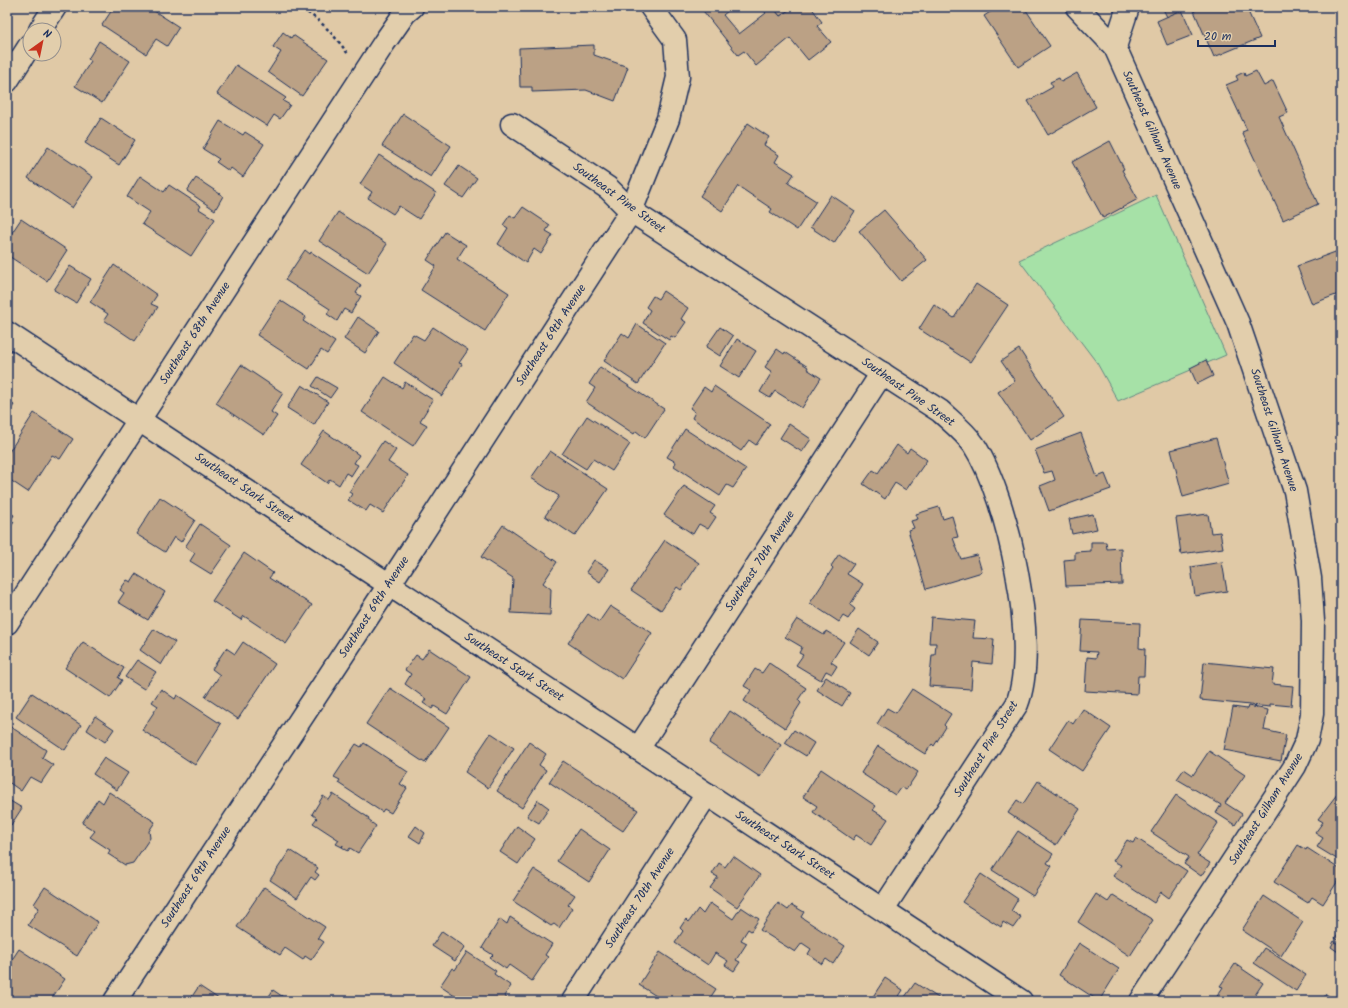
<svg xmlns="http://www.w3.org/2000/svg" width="1348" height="1008" font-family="Kalam,sans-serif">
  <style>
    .green { fill: #a6e1a7; stroke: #608882 }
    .building { fill: #bba185; stroke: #1b2f5e }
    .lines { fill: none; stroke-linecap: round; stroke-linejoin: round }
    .minor-casing { stroke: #1b2f5e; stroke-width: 25 }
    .path { stroke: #1b2f5e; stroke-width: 2.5; stroke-dasharray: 3 3; stroke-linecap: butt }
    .minor { stroke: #e2ceac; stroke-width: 22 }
    .labels { text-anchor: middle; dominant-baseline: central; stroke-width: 4; stroke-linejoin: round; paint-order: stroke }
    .street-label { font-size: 12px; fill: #1b2f5e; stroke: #e2ceac }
  </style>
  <rect width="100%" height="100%" fill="#e0c9a6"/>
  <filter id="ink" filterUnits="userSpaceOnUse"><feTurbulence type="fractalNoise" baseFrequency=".025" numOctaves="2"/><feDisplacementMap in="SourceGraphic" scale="8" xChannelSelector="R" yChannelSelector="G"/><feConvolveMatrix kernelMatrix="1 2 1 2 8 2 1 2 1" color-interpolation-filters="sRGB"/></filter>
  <g filter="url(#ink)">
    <polygon class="green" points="1156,195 1226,355 1118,401 1097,363 1019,260"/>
    <g class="building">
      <polygon points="114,7 148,7 179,27 167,46 156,39 146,54 102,25"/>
      <polygon points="700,7 733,7 723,15 739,34 766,13 761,7 773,7 780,16 793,7 811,7 822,22 817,26 831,42 808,60 790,38 756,66 744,51 738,55"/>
      <polygon points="773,7 793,7 780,16"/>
      <polygon points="998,7 1024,7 1050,46 1018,67 984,16"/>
      <polygon points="1162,7 1190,7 1167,17"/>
      <polygon points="1202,7 1246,7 1260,38 1214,57 1194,11"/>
      <polygon points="1182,10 1193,35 1167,45 1157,21"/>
      <polygon points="283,32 291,38 293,35 328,59 302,96 268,72 281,52 273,47"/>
      <polygon points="99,41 130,61 102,103 75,86 91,61 88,59"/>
      <polygon points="594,45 594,55 628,67 615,101 586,90 532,92 532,87 520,87 519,48"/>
      <polygon points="236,65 286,98 283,101 290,105 280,119 274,115 267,126 217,94"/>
      <polygon points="1256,71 1264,86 1273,81 1288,113 1279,117 1318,204 1283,220 1242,132 1247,130 1226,85 1238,80 1236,76 1244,72 1245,76"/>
      <polygon points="1077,73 1096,107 1048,135 1028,101 1053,87 1050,82 1059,78 1061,82"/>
      <polygon points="403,114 451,146 431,177 382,146"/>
      <polygon points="101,118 135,140 119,165 85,143"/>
      <polygon points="220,121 243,135 245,132 264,144 243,177 231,168 229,171 216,162 219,159 203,149"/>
      <polygon points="748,123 769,137 764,145 779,155 775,162 794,174 788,183 816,201 797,230 770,212 772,209 738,186 722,211 700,196"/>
      <polygon points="1110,141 1124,169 1122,170 1138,199 1103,218 1072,162"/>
      <polygon points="48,147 93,177 72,208 28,178"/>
      <polygon points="379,155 436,193 419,219 399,206 393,214 368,198 372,192 360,184"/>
      <polygon points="459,166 477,178 463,198 445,186"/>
      <polygon points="140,176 164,192 169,185 201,206 199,209 215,219 191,256 142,224 150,212 127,197"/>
      <polygon points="196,178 223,196 215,210 187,191"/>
      <polygon points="831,195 855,211 834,243 810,227"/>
      <polygon points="523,207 550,225 546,231 553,235 541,254 534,249 526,263 498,244 508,228 503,225 510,215 515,218"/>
      <polygon points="884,210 927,260 901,281 859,231"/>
      <polygon points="338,212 387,244 368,273 319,241"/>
      <polygon points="21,219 67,250 47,281 7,255 7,240"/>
      <polygon points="445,232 466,245 457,259 509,293 485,331 421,290 436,266 427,260"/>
      <polygon points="305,250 310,254 311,252 361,285 356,293 361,296 351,313 344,309 337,321 327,314 330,309 285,280"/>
      <polygon points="1338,251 1341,258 1341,293 1312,304 1297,266"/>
      <polygon points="114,265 157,295 151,304 158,307 135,341 104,320 108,314 90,302"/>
      <polygon points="70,266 91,279 76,303 54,290"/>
      <polygon points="976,284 1008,305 970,362 919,329 934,305 954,318"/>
      <polygon points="663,291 688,308 681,319 686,322 675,338 671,336 669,340 643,323 650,310 646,307 653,296 658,299"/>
      <polygon points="280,300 306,317 303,321 335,342 327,354 321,350 309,369 257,335"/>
      <polygon points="358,317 379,331 365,353 344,339"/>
      <polygon points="637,324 665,343 638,384 604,361 622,333 629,338"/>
      <polygon points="433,327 468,350 459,363 462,364 442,396 394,363 413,334 424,340"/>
      <polygon points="720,327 733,336 720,356 706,347"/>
      <polygon points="737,339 756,351 739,378 720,366"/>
      <polygon points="777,349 784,354 785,352 808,367 807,369 821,378 802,408 775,391 770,398 760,392 772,372 765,367"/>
      <polygon points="1019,349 1064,417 1030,440 998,392 1015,381 1001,361"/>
      <polygon points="1206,360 1213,376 1197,384 1190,368"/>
      <polygon points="241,365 283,393 271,412 277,416 264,435 216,403"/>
      <polygon points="600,367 664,409 645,438 636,431 634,434 586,402 595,388 589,384"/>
      <polygon points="318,377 337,388 330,398 312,386"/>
      <polygon points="385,377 402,388 405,382 433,400 420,421 427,425 413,446 362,412"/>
      <polygon points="302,385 328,402 314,425 287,408"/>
      <polygon points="714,386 770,424 756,445 749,440 741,451 692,418 695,412 690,408 704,387 711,392"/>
      <polygon points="7,400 14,405 7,415"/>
      <polygon points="34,413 73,439 60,459 52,455 28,492 7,478 7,455"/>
      <polygon points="587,416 630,444 612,471 593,459 586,469 562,454"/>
      <polygon points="789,424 811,439 802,452 780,438"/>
      <polygon points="685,429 746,469 733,488 727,485 720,496 674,466 676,462 667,457"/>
      <polygon points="324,431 359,455 354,463 358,465 351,476 346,473 339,485 330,479 327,483 301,465"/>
      <polygon points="1081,433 1097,477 1105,474 1111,489 1049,511 1040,486 1055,480 1052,471 1044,473 1035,450"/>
      <polygon points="1216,438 1229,484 1183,497 1171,450"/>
      <polygon points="383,441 396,450 388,462 408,475 383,513 370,505 366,511 348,500 352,494 349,492"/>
      <polygon points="897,445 907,453 910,448 927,460 906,490 895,483 885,499 863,484 873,470 878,473"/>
      <polygon points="550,451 608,489 575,536 545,516 559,496 531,478"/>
      <polygon points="684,486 715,506 710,513 716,517 708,529 699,524 693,534 664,515"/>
      <polygon points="160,497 195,520 181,542 174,537 165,552 136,534"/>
      <polygon points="939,507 943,519 952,516 958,537 953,538 961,559 977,555 982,572 926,589 908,530 914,528 911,521 918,519 916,514"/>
      <polygon points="7,512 14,515 11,520 14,522 7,532"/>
      <polygon points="1093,514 1097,529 1072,534 1069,519"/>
      <polygon points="1208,514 1211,533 1220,532 1223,548 1181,554 1176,518"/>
      <polygon points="200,524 231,545 211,574 190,561 195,553 185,547"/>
      <polygon points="503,525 557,562 543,583 551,589 550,615 511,613 513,578 481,557"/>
      <polygon points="665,540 699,563 681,590 677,587 661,610 631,590"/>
      <polygon points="1091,542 1106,542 1107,549 1121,548 1122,584 1066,586 1064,560 1075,559 1075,552 1091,551"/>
      <polygon points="244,553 273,573 269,578 312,605 286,644 244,616 241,620 212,601"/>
      <polygon points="839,554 854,564 847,574 863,584 850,605 855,609 848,619 843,616 839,622 810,603 833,568 831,566"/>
      <polygon points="594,560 609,569 600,582 586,572"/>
      <polygon points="1222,562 1227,591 1195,596 1191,567"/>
      <polygon points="136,574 165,592 148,620 118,602 124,593 120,590 127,580 131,582"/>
      <polygon points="610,606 652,633 622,679 568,643 588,614 599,622"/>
      <polygon points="931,617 975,621 973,638 994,639 992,664 973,662 971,689 929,686 932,655 935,655 936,643 929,643"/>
      <polygon points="797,619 824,635 826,631 844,642 831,662 837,666 832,674 826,671 821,680 796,665 803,655 799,653 802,647 785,637"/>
      <polygon points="1082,620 1140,623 1139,648 1145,649 1144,676 1138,676 1137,694 1085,691 1087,657 1096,658 1097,652 1080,651"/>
      <polygon points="154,629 175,642 161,665 140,650"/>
      <polygon points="859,629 878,642 869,655 850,642"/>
      <polygon points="83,642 124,668 118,678 122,680 110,698 65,668"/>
      <polygon points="243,642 275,664 238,719 205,697 220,675 212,669 226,648 235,654"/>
      <polygon points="429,649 471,677 447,714 434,706 432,709 423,703 426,699 405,684 411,674 405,670 416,655 422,659"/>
      <polygon points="137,660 156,672 144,689 125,677"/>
      <polygon points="1204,662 1274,669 1272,684 1293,686 1291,706 1270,704 1270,707 1200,700"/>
      <polygon points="769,663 806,688 798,700 801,703 785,728 744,701 751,690 744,686 755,669 762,673"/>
      <polygon points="826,677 850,693 842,706 817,690"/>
      <polygon points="390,688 449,727 425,763 366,724"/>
      <polygon points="161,689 175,699 177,695 221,724 195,765 142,730 158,706 152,702"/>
      <polygon points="912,689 951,714 944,725 946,727 934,746 932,744 925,754 877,724 887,708 896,713"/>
      <polygon points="32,693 81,725 65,750 16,717"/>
      <polygon points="1248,706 1268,710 1264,730 1286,735 1281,761 1224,750 1233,707 1247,709"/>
      <polygon points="1083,709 1111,728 1082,771 1049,749 1068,720 1073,724"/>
      <polygon points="730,711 781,745 760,777 709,743"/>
      <polygon points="95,716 114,729 105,742 87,730"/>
      <polygon points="8,725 46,750 42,758 53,765 41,783 30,777 21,791 7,781"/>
      <polygon points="794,730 814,743 806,756 785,743"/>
      <polygon points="491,733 514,748 488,788 465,772"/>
      <polygon points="529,742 546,754 539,765 546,770 522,808 497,791"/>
      <polygon points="364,743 408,772 400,784 407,788 391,813 384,809 382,812 338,783 340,780 334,777 356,744 361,747"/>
      <polygon points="878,746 918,772 906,790 901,787 895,795 861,773"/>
      <polygon points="1209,751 1245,775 1225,803 1242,814 1235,825 1216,813 1221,805 1177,779 1184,769 1193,775"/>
      <polygon points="104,758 128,773 117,790 93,774"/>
      <polygon points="563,761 638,810 623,831 549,782"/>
      <polygon points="821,769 876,806 873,810 888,819 871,845 856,835 853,840 813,812 817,806 803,797"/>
      <polygon points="1038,781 1080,809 1056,845 1008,813 1017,800 1023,804"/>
      <polygon points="1341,789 1341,859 1340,861 1317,847 1323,838 1315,833 1323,822 1318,819"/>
      <polygon points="109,792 155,822 149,831 150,838 133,863 125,865 108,854 110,850 90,837 95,831 82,823 98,799 103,803"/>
      <polygon points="333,794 369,818 368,820 376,826 358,853 350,848 348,851 342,847 343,845 342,847 336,844 339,840 313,823 317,818 312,814 323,796 329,800"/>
      <polygon points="1176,795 1218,823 1197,855 1210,863 1201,876 1184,864 1189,857 1151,832"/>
      <polygon points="7,799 22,808 11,825 7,822"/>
      <polygon points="538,800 549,808 539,823 527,816"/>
      <polygon points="416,826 425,833 420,843 409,836"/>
      <polygon points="517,826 535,839 518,864 500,852"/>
      <polygon points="579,829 610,850 589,882 557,861"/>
      <polygon points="1018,831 1053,854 1047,863 1052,866 1033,896 992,870"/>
      <polygon points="1136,838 1187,871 1169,898 1161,892 1154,903 1113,876 1121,865 1113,861 1127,840 1133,843"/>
      <polygon points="1298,845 1306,850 1307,848 1341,870 1341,876 1323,904 1312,897 1308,903 1274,882"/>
      <polygon points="290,850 318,868 315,872 319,875 315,880 311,877 297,898 270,880"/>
      <polygon points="733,856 760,875 737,907 710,888 718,877 712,874 719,863 725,867"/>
      <polygon points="534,869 575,895 568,905 572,908 559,928 554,924 551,926 513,901"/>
      <polygon points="981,874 1018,899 1011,911 1021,917 1013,928 1003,922 1001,927 962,902"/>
      <polygon points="45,887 98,922 77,956 28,925 39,908 34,904"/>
      <polygon points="264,887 325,927 318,938 324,942 311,960 305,956 303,960 285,948 280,955 237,927"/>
      <polygon points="1096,894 1108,902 1113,895 1153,920 1130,956 1078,922"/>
      <polygon points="1264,896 1303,922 1281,956 1242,930"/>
      <polygon points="710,903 733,919 741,907 759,919 751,931 748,929 741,940 747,943 736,960 740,962 734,971 725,965 728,961 715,953 708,965 675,943 683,931 680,928 686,919 689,922 698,909 703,914"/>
      <polygon points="778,903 788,910 792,905 804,912 801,917 845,946 833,964 826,959 822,964 808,954 811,949 802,943 795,952 760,930"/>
      <polygon points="510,917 552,944 545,955 548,957 532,981 509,965 506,969 490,958 493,955 482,948 500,919 507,924"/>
      <polygon points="1341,929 1341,942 1335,938"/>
      <polygon points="442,931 465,947 455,961 432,946"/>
      <polygon points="1334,941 1341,946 1341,954 1331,947"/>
      <polygon points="1079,943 1119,969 1099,1001 1059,975"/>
      <polygon points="1264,948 1306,975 1296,991 1254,963"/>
      <polygon points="19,949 65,979 50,1001 11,1001 7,998 7,967"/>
      <polygon points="467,952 496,971 494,974 511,986 504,996 511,1001 462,1001 440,986 452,968 455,970"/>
      <polygon points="660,952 716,989 708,1001 664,1001 639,985"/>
      <polygon points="1235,964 1263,983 1251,1001 1214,1001 1223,987 1220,986"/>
      <polygon points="885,978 903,990 896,1001 876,1001 872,998"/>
      <polygon points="915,983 940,999 941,997 947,1001 902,1001"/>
      <polygon points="199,986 222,1001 189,1001"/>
      <polygon points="273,990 289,1001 266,1001"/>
      <polygon points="1326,994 1336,1001 1322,1001"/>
    </g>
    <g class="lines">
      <g class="minor-casing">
        <g id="minor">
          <polyline points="1077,7 1115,47"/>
          <polyline points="1128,7 1115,47 1238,323 1295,491 1310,578 1313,621 1312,714 1307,740 1295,766 1284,783 1141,1001"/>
          <polyline points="40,30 55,7"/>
          <polyline points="7,81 30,45"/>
          <path d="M512,124L608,188L631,211L940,411C952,422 965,432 974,445C1008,498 1040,645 1017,704L883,909"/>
          <polyline points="7,333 1021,1001"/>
          <polyline points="7,623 384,43 405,13 412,7"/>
          <polyline points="638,749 882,373"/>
          <polyline points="115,1001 389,585 631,211 668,119 678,77 675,40 651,7"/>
          <polyline points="573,1001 707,794"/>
        </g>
      </g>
      <path class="path" d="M297,7C318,16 335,36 348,54"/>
      <use href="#minor" class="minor"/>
    </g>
  </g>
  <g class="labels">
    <g class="street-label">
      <text transform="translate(1152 130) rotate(66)">Southeast Gilham Avenue</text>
      <text transform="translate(619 198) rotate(36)">Southeast Pine Street</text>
      <text transform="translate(195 333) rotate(-57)">Southeast 68th Avenue</text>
      <text transform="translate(551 335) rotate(-57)">Southeast 69th Avenue</text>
      <text transform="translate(908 392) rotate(35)">Southeast Pine Street</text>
      <text transform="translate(1274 430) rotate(72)">Southeast Gilham Avenue</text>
      <text transform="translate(244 488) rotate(34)">Southeast Stark Street</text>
      <text transform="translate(760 561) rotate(-57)">Southeast 70th Avenue</text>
      <text transform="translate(374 607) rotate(-57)">Southeast 69th Avenue</text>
      <text transform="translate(514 667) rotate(33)">Southeast Stark Street</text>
      <text transform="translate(986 749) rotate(-58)">Southeast Pine Street</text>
      <text transform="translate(1266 809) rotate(-58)">Southeast Gilham Avenue</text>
      <text transform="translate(785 845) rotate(33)">Southeast Stark Street</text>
      <text transform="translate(196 877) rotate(-57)">Southeast 69th Avenue</text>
      <text transform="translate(640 898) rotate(-57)">Southeast 70th Avenue</text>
    </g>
  </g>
  <rect width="1348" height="1008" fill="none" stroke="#e2ceac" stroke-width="24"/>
  <rect x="12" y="12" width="1324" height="984" fill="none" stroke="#1b2f5e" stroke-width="1.5" filter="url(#ink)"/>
  <g transform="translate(42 42) rotate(33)"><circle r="19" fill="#e2ceac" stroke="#928e8d"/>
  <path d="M0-3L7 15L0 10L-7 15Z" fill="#c8321e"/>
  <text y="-6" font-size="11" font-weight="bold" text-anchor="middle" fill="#1b2f5e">N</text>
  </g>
  <path d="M1198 40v6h77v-6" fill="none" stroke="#1b2f5e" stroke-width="2"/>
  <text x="1204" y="40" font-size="12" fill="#1b2f5e" stroke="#e2ceac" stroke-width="3" paint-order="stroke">20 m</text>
</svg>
